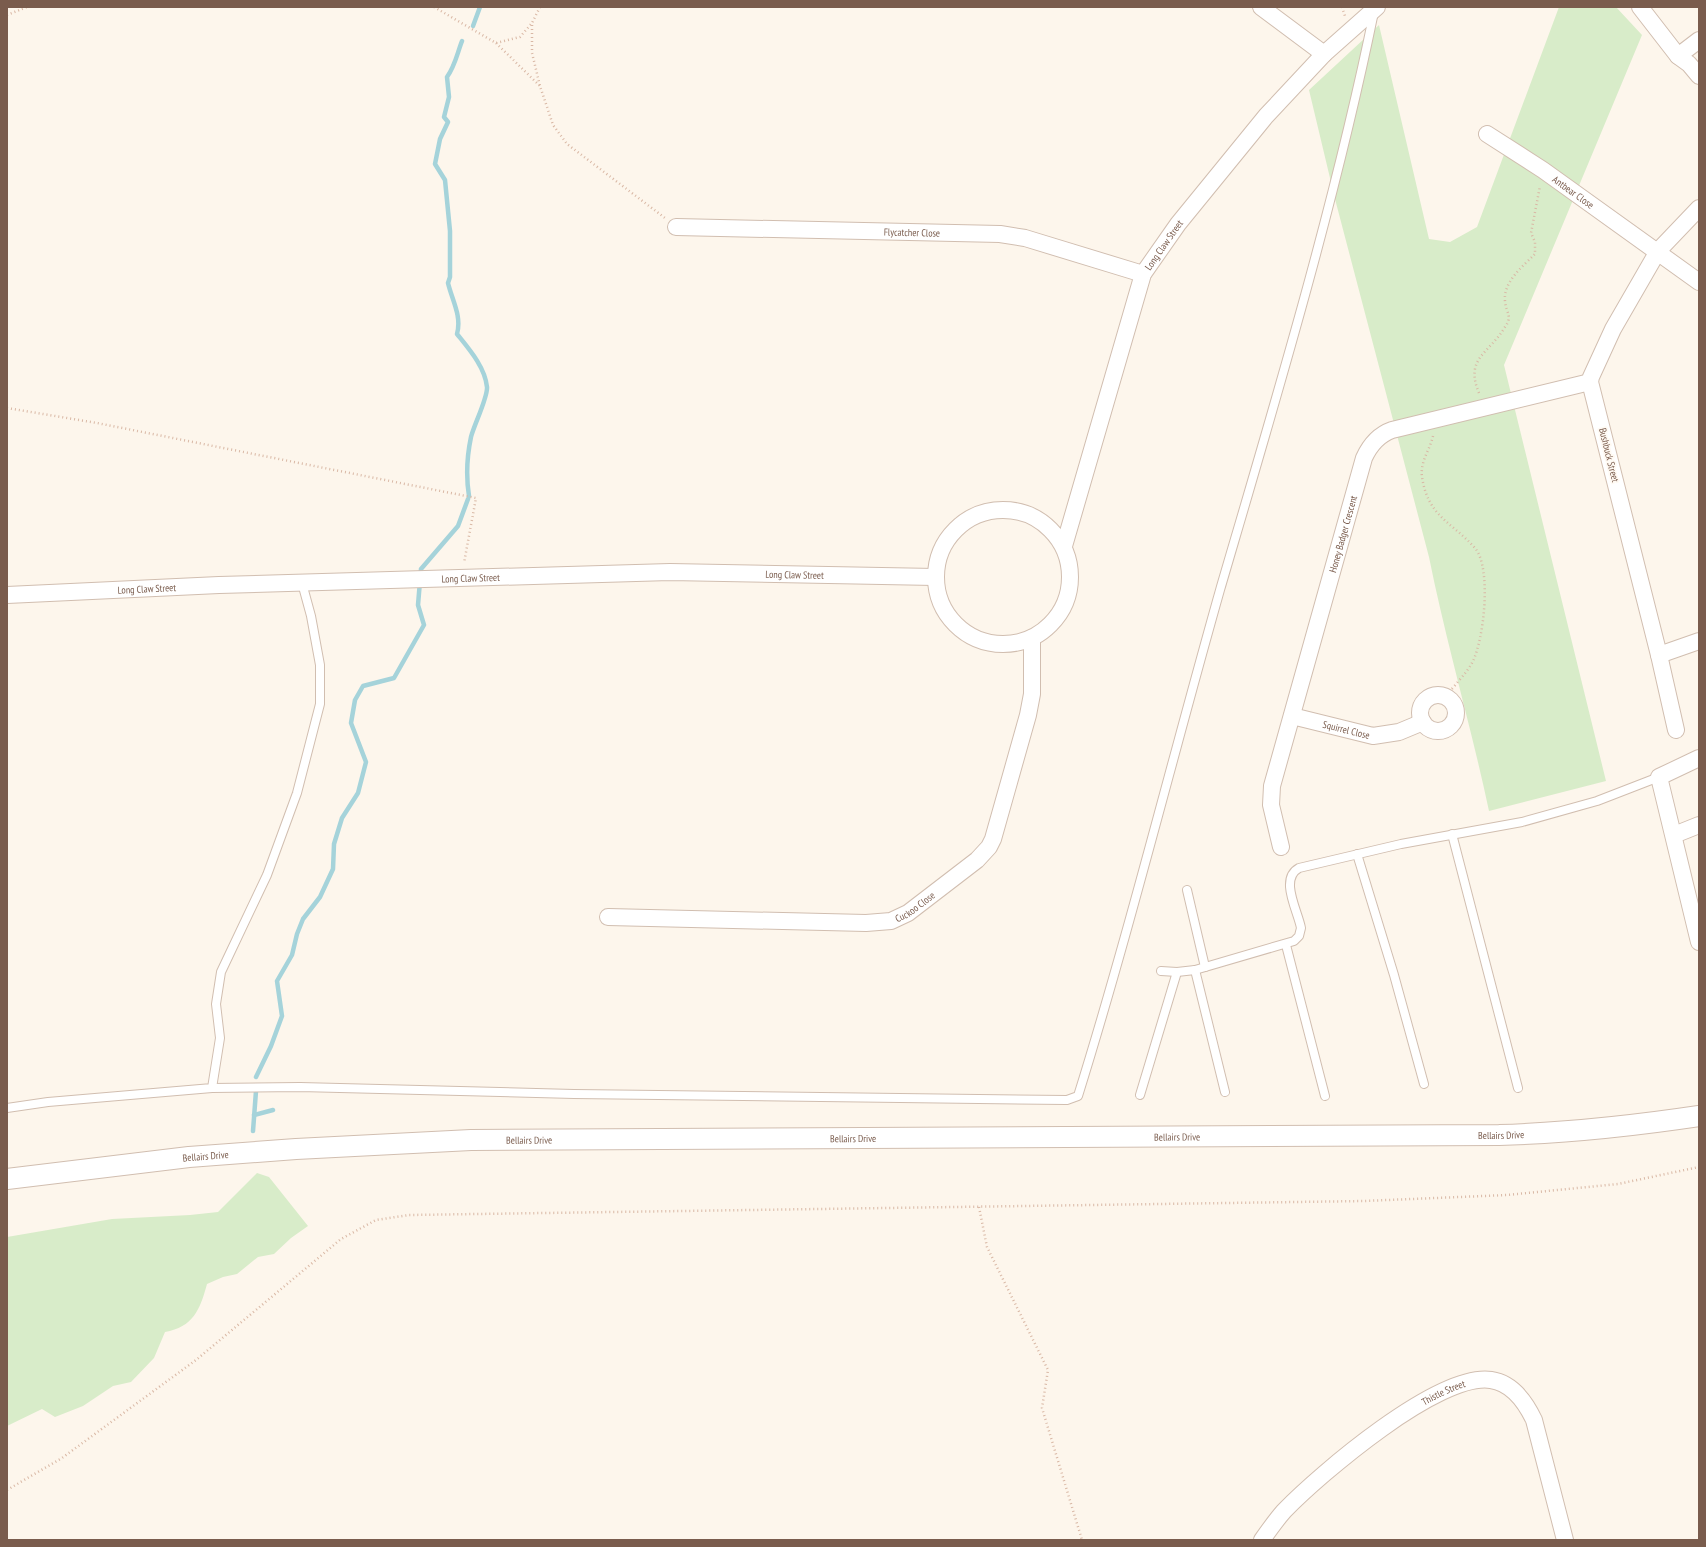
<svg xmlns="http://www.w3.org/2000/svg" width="1706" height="1547" font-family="'PT Sans Narrow',sans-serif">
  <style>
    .green { fill: #d8ecc9 }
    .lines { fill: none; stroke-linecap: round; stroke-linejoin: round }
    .stream { stroke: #a5d3da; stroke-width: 4.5 }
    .service-casing { stroke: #d1beb0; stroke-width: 10 }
    .minor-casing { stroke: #d1beb0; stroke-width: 18 }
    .tertiary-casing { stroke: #d1beb0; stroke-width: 22 }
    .path { stroke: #d9b8a5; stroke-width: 2.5; stroke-dasharray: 1 3; stroke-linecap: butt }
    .service { stroke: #fff; stroke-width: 8 }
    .minor { stroke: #fff; stroke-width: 16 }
    .tertiary { stroke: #fff; stroke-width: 20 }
    .labels { text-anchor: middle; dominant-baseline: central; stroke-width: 3.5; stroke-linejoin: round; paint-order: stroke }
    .street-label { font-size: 10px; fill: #7a5c4d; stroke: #fffaf3 }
  </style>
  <rect width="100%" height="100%" fill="#fdf6ec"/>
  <g class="green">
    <path d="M1559,7H1616L1642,35L1504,365L1606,781L1489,811C1471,726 1446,642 1429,557L1335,199L1309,90L1379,25L1429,239L1450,242L1477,227Z"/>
    <path d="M257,1173L269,1177L308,1226L291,1238L274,1254L258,1257L237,1274L223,1277L207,1284C200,1310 193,1327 165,1332L154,1358L131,1382L113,1386L83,1406L55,1417L42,1409L7,1426V1237L112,1219L190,1215L218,1212Z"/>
  </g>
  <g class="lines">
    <g class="stream">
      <polyline points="473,26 480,7"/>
      <path d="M462,41C457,54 455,66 447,77L449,97L444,117L448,122L440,139L435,164L445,180L450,231V277L448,283C452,300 462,316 457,334C469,349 485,367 487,387C488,397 474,425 471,437C467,456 466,477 469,496"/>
      <polyline points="256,1077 271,1046 282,1016 277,981 292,955 297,934 303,919 320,897 333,869 334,844 342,818 358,793 366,762 351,723 355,700 363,686 394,678 424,625 418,605 421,569 458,526 468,499"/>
      <polyline points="254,1115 273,1110"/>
      <polyline points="253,1131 256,1091"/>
    </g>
    <g class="service-casing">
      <g id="service">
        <polyline points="1452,834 1518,1088"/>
        <polyline points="1357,854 1394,975 1424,1084"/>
        <polyline points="1187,890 1205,967"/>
        <polyline points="1286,945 1325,1096"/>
        <polyline points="1195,970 1225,1092"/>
        <path d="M1161,971L1177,972L1195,970L1294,941L1299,936L1301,928C1298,911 1279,879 1299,868L1401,844L1522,822L1597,801L1659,777"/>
        <path d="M212,1088L300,1087L574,1094L1067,1100L1078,1096C1130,929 1172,759 1220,590C1276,399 1334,207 1374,12"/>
        <polyline points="1140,1095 1177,972"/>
        <polyline points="7,1108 48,1102 212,1088 220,1038 216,1004 221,972 267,875 297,793 320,704 320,665 311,616 302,583"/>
      </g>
    </g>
    <g class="minor-casing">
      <g id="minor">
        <polyline points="1261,7 1324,54"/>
        <polyline points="1640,7 1678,56 1689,64 1699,76"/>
        <polyline points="1678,56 1699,40"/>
        <path id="s1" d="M1487,134L1543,170L1699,282"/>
        <path id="s2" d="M676,227L1000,234L1025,238L1143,274"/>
        <circle cx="1003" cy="577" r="67"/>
        <path id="s3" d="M1064,546L1143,274L1178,224L1266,116L1324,54L1377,7"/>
        <path id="s4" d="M7,595L219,585L670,572L935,577"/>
        <polyline points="1659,655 1699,641"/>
        <circle cx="1438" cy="713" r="18"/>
        <path id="s5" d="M1292,716L1373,736L1399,732L1423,722"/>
        <polyline points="1676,730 1659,655 1590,382 1591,377 1613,329 1658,251 1699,208"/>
        <polyline points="1699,758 1659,777 1699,942"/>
        <polyline points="1674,835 1699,825"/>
        <path id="s6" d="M1281,847L1271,805L1272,786L1364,458C1370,445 1378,435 1392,430L1590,382"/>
        <path id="s7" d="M608,917L866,923L891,921L908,913L977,860L989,847L993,839L1028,715L1032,694V638"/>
        <path id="s8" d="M1262,1540C1269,1530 1276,1520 1284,1511C1320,1474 1439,1372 1491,1380C1512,1383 1525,1401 1534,1420L1565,1540"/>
      </g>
    </g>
    <g class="tertiary-casing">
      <g id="tertiary">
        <path id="s9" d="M7,1179L189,1157L296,1149L471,1140L1499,1135C1566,1133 1632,1126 1699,1116"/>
      </g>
    </g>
    <g class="path">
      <polyline points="434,7 496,43 520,37 532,23"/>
      <polyline points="540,7 532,23 532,53 540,86 553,125 567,144 665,218"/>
      <polyline points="1342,7 1345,16"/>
      <polyline points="7,15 27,7"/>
      <polyline points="496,43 540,86"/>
      <path d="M1479,393C1464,358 1490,353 1505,327C1513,316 1506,313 1505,301C1503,282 1523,266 1535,254V242L1531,233L1540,186"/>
      <polyline points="7,408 97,423 476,498 464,563"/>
      <path d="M1433,436C1430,450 1420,461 1422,477C1428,517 1452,522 1475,548C1492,568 1484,641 1472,663C1465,675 1454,686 1445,697"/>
      <polyline points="979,1207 987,1247 1048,1370 1042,1408 1082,1540"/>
      <polyline points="7,1490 62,1458 196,1360 341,1239 376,1220 409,1215 1364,1201 1507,1195 1618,1184 1699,1167"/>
    </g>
    <use href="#service" class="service"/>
    <use href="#minor" class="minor"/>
    <use href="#tertiary" class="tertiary"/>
  </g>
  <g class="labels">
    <g class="street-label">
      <text stroke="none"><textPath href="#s1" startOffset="104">Antbear Close</textPath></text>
      <text stroke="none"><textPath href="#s2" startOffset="236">Flycatcher Close</textPath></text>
      <text stroke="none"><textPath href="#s3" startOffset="319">Long Claw Street</textPath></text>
      <text transform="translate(1609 455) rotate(76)">Bushbuck Street</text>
      <text stroke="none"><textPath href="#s6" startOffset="324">Honey Badger Crescent</textPath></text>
      <text stroke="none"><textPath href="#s4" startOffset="788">Long Claw Street</textPath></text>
      <text stroke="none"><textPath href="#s4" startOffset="464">Long Claw Street</textPath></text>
      <text stroke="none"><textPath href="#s4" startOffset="140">Long Claw Street</textPath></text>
      <text stroke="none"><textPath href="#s5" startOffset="56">Squirrel Close</textPath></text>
      <text stroke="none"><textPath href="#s7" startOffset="311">Cuckoo Close</textPath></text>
      <text stroke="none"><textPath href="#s9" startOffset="1496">Bellairs Drive</textPath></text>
      <text stroke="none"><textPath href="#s9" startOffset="1172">Bellairs Drive</textPath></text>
      <text stroke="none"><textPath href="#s9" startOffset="848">Bellairs Drive</textPath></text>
      <text stroke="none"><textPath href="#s9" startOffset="524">Bellairs Drive</textPath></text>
      <text stroke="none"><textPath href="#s9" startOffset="200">Bellairs Drive</textPath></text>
      <text stroke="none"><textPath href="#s8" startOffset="236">Thistle Street</textPath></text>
    </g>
  </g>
  <rect width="1706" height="1547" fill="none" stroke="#7a5c4d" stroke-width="16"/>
</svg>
